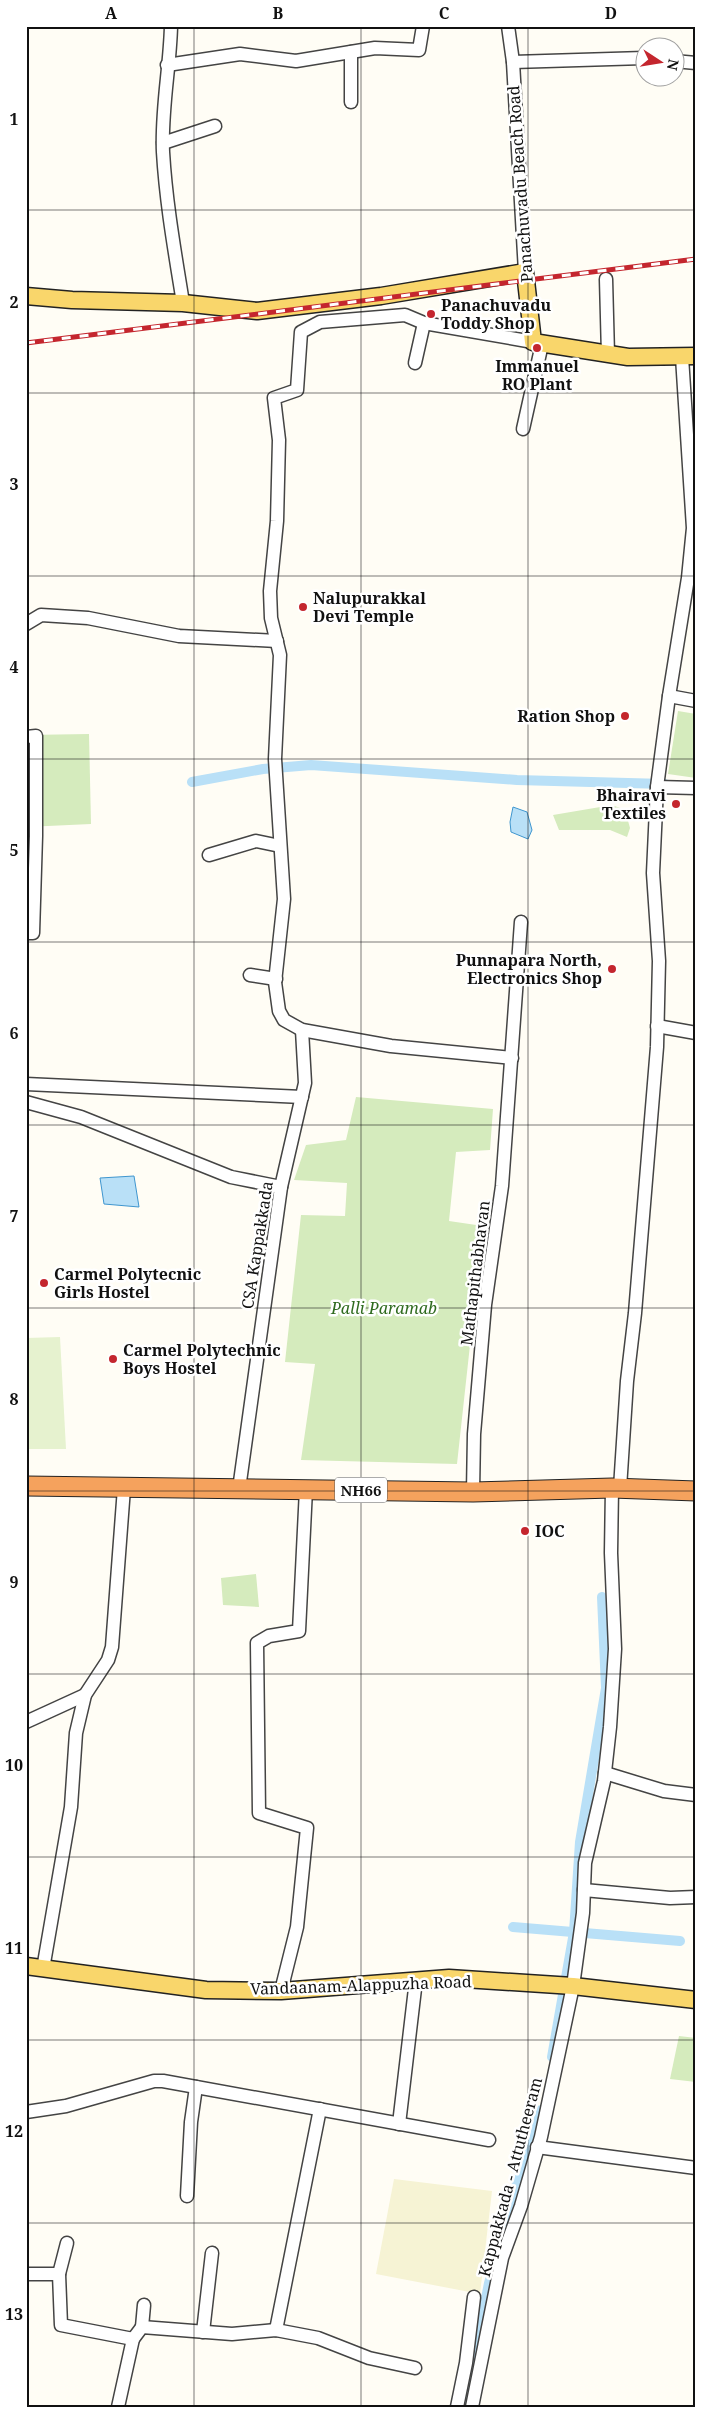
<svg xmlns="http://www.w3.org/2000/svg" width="722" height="2433" font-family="'Noto Serif',serif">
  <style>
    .farmland { fill: #f6f3d4 }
    .green { fill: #d5ebbd }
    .pitch { fill: #e6f2cf }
    .water { fill: #b9e0f7; stroke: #3f96cf }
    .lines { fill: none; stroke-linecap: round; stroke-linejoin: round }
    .canal { stroke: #b9e0f7; stroke-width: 10 }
    .minor-casing { stroke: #444; stroke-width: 15 }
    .major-casing { stroke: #222; stroke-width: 19 }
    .highway-casing { stroke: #222; stroke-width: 21 }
    .minor { stroke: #fff; stroke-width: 12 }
    .major { stroke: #f9d66b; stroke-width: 16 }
    .highway { stroke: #f5a25d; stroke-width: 19 }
    .rail-casing { stroke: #c4262e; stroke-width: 5 }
    .rail { stroke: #fff; stroke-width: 3; stroke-dasharray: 9; stroke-linecap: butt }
    .grid { fill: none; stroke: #111; stroke-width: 1; stroke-opacity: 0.55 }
    .poi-dot { fill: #c4262e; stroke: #fff; stroke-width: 2 }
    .labels { text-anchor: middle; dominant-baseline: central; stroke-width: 5; stroke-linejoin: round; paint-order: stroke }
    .shield { fill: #fff; stroke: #585858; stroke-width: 1 }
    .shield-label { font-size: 15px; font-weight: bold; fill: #111 }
    .street-label { font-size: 16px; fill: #111; stroke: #fff }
    .poi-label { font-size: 16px; font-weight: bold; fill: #111; stroke: #fff; text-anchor: start }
    .park-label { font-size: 16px; font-style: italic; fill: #2f6b1f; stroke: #fff }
    .neatline { fill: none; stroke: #111; stroke-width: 2 }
    .grid-label { font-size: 16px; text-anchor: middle; font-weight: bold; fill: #111 }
  </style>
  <rect width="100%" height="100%" fill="#fffdf5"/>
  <polygon class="farmland" points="394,2179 492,2191 480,2294 376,2274"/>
  <g class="green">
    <polygon points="678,711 696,714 696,778 668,774"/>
    <polygon points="89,734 91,824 26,827 26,735"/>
    <polygon points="612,805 625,810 630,828 627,837 610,830 559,830 553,815"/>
    <polygon points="356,1097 493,1109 490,1150 456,1152 449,1221 483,1226 457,1464 301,1460 315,1364 285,1362 301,1215 345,1216 347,1183 294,1180 306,1145 346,1140"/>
    <polygon points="256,1574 259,1607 223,1605 221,1578"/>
    <polygon points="679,2036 696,2038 696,2082 670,2079"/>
  </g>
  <polygon class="pitch" points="60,1337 66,1449 26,1449 26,1338"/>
  <g class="water">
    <polygon points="513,807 527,812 532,830 528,839 511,832 510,822"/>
    <polygon points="134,1176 139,1207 104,1204 100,1178"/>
  </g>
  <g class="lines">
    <g class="canal">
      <polyline points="192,782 263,769 311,765 517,780 665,784"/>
      <polyline points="513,1927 680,1941"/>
      <polyline points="552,2057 574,1932 580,1842 606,1688 602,1597"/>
      <polyline points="465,2407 489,2283 518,2180 535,2134 541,2110"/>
    </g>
    <g class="minor-casing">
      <g id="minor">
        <path d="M171,26C170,68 161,110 163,152C166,203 175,253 183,303"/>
        <polyline points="508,26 513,62 525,272"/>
        <polyline points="674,61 696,63"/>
        <polyline points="513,62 644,58"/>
        <polyline points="167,65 240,54 296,61 375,48 419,50 423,26"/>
        <polyline points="351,102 351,52"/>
        <polyline points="163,143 215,126"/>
        <polyline points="606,279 608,355"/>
        <polyline points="415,363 424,323"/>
        <polyline points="523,429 542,344"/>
        <polyline points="26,624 41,615 88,618 179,636 277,641"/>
        <polyline points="669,696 696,701"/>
        <polyline points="26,737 36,736 36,836 33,933 26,933"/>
        <polyline points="657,787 696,788"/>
        <polyline points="209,855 256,841 280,846"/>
        <polyline points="250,975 276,979"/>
        <polyline points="657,1026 696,1033"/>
        <polyline points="512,1058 391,1046 302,1030 284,1020 279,1011 275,982 284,899 275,759 280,655 271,618 270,591 277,521 279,440 274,398 297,390 301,332 320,322 405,315 424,323 533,342"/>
        <polyline points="26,1084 302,1097"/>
        <polyline points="26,1102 81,1117 231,1177 281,1187"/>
        <polyline points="620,1488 627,1381 635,1313 657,1047 659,961 653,873 657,787 669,696 688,578 693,528 682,357"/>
        <polyline points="239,1489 281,1187 305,1083 302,1030"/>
        <polyline points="473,1492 474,1434 485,1305 502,1186 521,922"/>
        <polyline points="26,1722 85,1695"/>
        <polyline points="605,1773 664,1791 696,1795"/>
        <polyline points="584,1890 670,1898 696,1897"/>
        <polyline points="43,1969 71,1807 76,1733 85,1695 108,1660 112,1647 124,1488"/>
        <polyline points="281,1991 297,1927 307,1828 259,1813 257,1643 269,1636 299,1631 306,1489"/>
        <polyline points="26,2112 66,2106 154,2081 163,2081 489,2140"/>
        <polyline points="399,2124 416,1980"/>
        <polyline points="537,2147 696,2168"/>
        <polyline points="187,2196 191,2122 196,2087"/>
        <polyline points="26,2274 59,2274 61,2325 133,2339 142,2327 232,2334 276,2330 318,2338 369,2358 415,2368"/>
        <polyline points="59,2274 67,2243"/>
        <polyline points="142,2327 144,2305"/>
        <polyline points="276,2330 320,2109"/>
        <polyline points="203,2332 212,2253"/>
        <polyline points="118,2407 133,2339"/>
        <polyline points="457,2407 466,2363 474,2297"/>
        <polyline points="472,2407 502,2258 521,2206 541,2137 573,1986 583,1913 585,1863 604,1781 610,1727 615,1649 611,1553 612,1488"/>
      </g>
    </g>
    <g class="major-casing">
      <g id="major">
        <polyline points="26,296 72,300 183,303 257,311 381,296 525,272 533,342 628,357 696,356"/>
        <polyline points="26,1966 206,1990 281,1991 449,1978 573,1986 696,2000"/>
      </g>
    </g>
    <g class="highway-casing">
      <polyline id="highway" points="26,1486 473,1492 612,1488 696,1491"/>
    </g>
    <use href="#minor" class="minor"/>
    <use href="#major" class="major"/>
    <use href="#highway" class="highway"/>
    <g class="rail-casing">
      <polyline id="rail" points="26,343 696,259"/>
    </g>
    <use href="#rail" class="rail"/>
  </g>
  <path class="grid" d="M194,26V2407M361,26V2407M528,26V2407M26,210H696M26,393H696M26,576H696M26,759H696M26,942H696M26,1125H696M26,1308H696M26,1491H696M26,1674H696M26,1857H696M26,2040H696M26,2223H696"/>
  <g class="poi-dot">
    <circle cx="431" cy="314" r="5"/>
    <circle cx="537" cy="348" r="5"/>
    <circle cx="303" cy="607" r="5"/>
    <circle cx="625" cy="716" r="5"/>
    <circle cx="676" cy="804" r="5"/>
    <circle cx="612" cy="969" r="5"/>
    <circle cx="44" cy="1283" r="5"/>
    <circle cx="113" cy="1359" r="5"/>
    <circle cx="525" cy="1531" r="5"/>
  </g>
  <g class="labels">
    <rect class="shield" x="335" y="1477.5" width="52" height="25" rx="4"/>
    <g class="shield-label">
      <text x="361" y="1490">NH66</text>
    </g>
    <g class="street-label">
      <text transform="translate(520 184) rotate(-94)">Panachuvadu Beach Road</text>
      <text transform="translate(257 1245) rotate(-81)">CSA Kappakkada</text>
      <text transform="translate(475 1273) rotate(-83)">Mathapithabhavan</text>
      <text transform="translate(361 1985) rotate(-2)">Vandaanam-Alappuzha Road</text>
      <text transform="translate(510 2177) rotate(-75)">Kappakkada - Attutheeram</text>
    </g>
    <g class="poi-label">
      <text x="441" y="305">Panachuvadu<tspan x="441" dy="18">Toddy Shop</tspan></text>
      <text x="537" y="366" text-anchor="middle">Immanuel<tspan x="537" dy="18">RO Plant</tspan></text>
      <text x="313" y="598">Nalupurakkal<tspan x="313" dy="18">Devi Temple</tspan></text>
      <text x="615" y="716" text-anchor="end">Ration Shop</text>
      <text x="666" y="795" text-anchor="end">Bhairavi<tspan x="666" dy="18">Textiles</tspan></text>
      <text x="602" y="960" text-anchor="end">Punnapara North,<tspan x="602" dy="18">Electronics Shop</tspan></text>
      <text x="54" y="1274">Carmel Polytecnic<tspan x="54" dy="18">Girls Hostel</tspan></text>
      <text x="123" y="1350">Carmel Polytechnic<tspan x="123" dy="18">Boys Hostel</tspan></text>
      <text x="535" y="1531">IOC</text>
    </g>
    <g class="park-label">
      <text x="384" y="1308">Palli Paramab</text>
    </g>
  </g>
  <rect width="722" height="2433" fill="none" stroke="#ffffff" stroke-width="55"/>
  <g transform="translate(660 62) rotate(102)"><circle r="24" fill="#ffffff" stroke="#a0a0a0"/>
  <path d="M0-4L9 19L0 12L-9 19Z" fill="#c4262e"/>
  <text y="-8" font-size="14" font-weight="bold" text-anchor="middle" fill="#111111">N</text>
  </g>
  <rect x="28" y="28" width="666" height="2378" class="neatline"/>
  <g class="grid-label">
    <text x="111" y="19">A</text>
    <text x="278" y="19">B</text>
    <text x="444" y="19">C</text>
    <text x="611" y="19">D</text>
    <text x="14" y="125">1</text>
    <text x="14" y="308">2</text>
    <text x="14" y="490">3</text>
    <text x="14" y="673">4</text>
    <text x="14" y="856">5</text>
    <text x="14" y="1039">6</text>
    <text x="14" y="1222">7</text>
    <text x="14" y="1405">8</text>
    <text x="14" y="1588">9</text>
    <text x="14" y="1771">10</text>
    <text x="14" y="1954">11</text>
    <text x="14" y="2137">12</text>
    <text x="14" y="2320">13</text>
  </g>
</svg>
